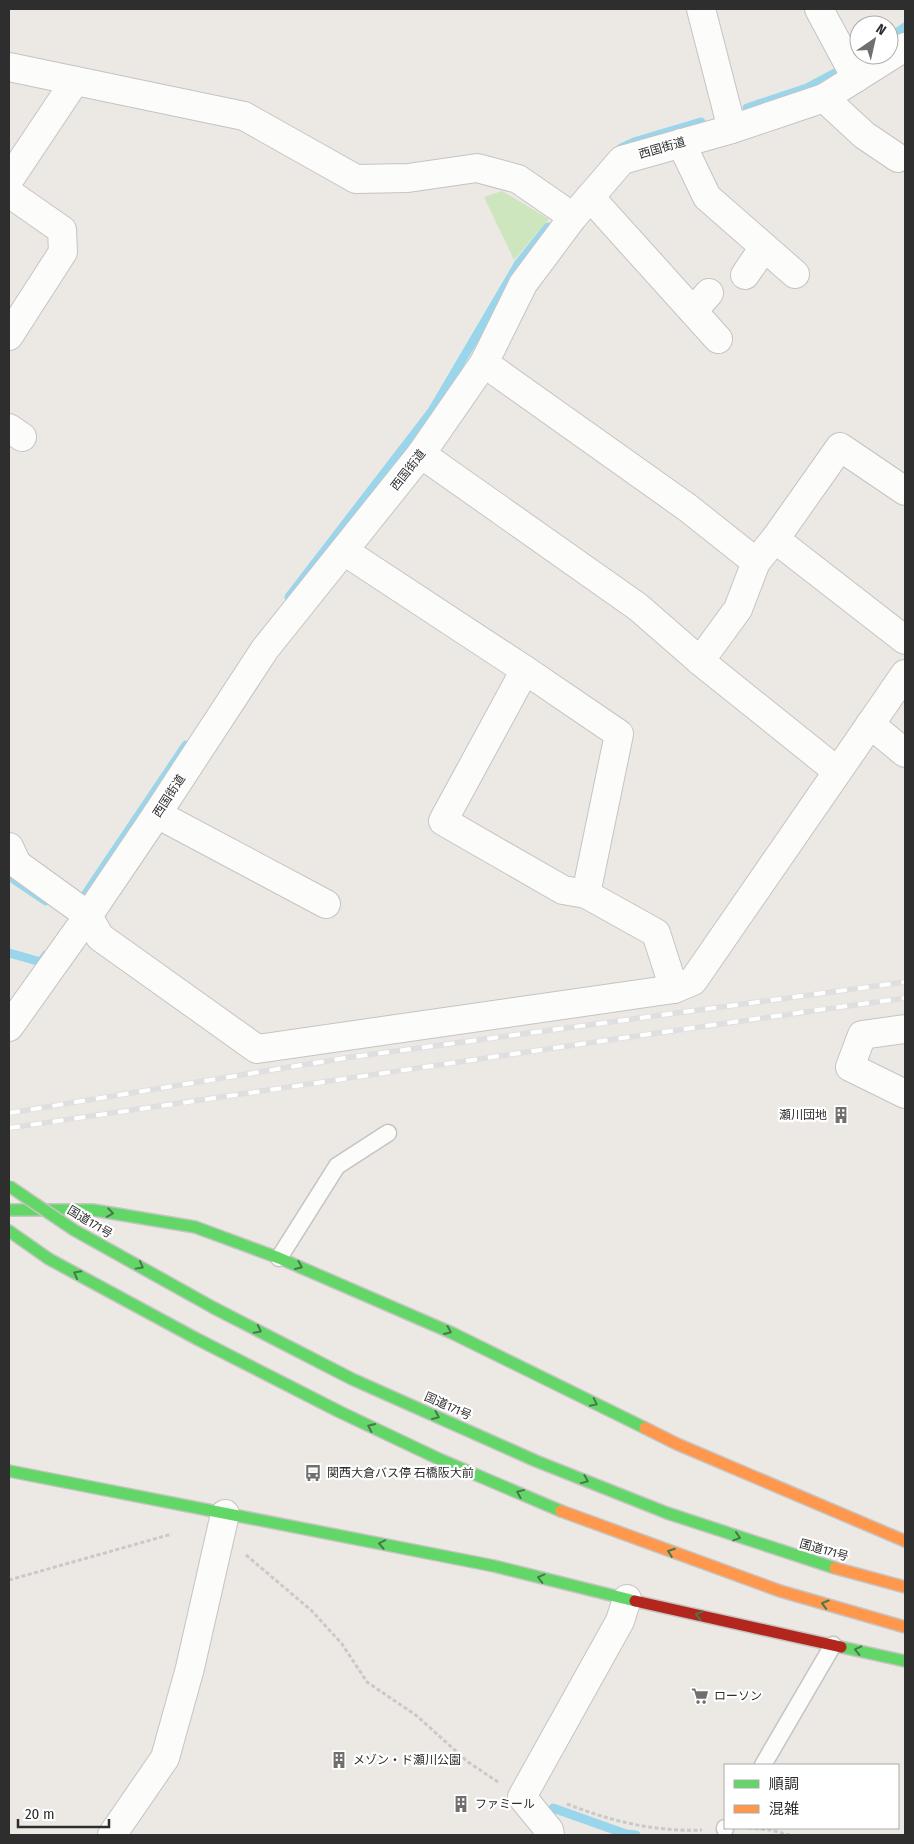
<svg xmlns="http://www.w3.org/2000/svg" width="914" height="1844" font-family="'Fira Sans Condensed','Noto Sans JP',sans-serif">
  <style>
    .green { fill: #cee6be }
    .lines { fill: none; stroke-linecap: round; stroke-linejoin: round }
    .stream { stroke: #99d6ec; stroke-width: 9 }
    .lane-casing { stroke: #c5c4c5; stroke-width: 19 }
    .street-casing { stroke: #c5c4c5; stroke-width: 30 }
    .fast-casing { stroke: #c6c5c4; stroke-width: 14 }
    .slow-casing { stroke: #c6c5c4; stroke-width: 14 }
    .jam-casing { stroke: #c6c5c4; stroke-width: 14 }
    .path { stroke: #c9c9c8; stroke-width: 3; stroke-dasharray: 4 2.5; stroke-linecap: butt }
    .lane { stroke: #fcfcfb; stroke-width: 16 }
    .street { stroke: #fcfcfb; stroke-width: 28 }
    .fast { stroke: #63d668; stroke-width: 11 }
    .slow { stroke: #ff974d; stroke-width: 11 }
    .jam { stroke: #b3261e; stroke-width: 11 }
    .rail-casing { stroke: #dfdfe1; stroke-width: 5.5 }
    .rail { stroke: #fff; stroke-width: 4; stroke-dasharray: 11; stroke-linecap: butt }
    .fast-bridge-casing { stroke: #c6c5c4; stroke-width: 14; stroke-linecap: butt }
    .fast-bridge { stroke: #63d668; stroke-width: 11 }
    .oneway { stroke: #467a48 }
    .labels { text-anchor: middle; dominant-baseline: central; stroke-width: 4.5; stroke-linejoin: round; paint-order: stroke }
    .street-label { font-size: 12px; fill: #2e2e2e; stroke: #fff }
    .poi-label { font-size: 12px; fill: #2e2e2e; stroke: #fff; text-anchor: start }
  </style>
  <rect width="100%" height="100%" fill="#ece8e4"/>
  <polygon class="green" points="502,191 549,219 514,260 484,197"/>
  <g class="lines">
    <g class="stream">
      <polyline points="889,38 905,27"/>
      <polyline points="747,108 807,88 835,73"/>
      <polyline points="621,148 634,142 701,122"/>
      <polyline points="289,597 432,411 519,263 548,227"/>
      <polyline points="9,876 46,901"/>
      <polyline points="79,904 186,745"/>
      <polyline points="9,953 41,962 46,955"/>
      <polyline points="553,1808 626,1834 636,1835"/>
    </g>
    <g class="lane-casing">
      <g id="lane">
        <polyline points="279,1258 337,1166 388,1133"/>
        <polyline points="763,1765 833,1645"/>
        <polyline points="725,1829 725,1828"/>
      </g>
    </g>
    <g class="street-casing">
      <g id="street">
        <polyline points="701,9 732,129"/>
        <polyline points="819,9 856,78"/>
        <polyline points="9,67 244,116 356,179 408,178 477,168 518,179 573,217"/>
        <polyline points="824,98 864,135 898,158"/>
        <polyline points="681,143 707,197 795,274"/>
        <polyline points="9,180 75,81"/>
        <polyline points="9,193 62,230 63,252 9,336"/>
        <polyline points="590,197 718,339"/>
        <polyline points="745,275 764,247"/>
        <polyline points="693,311 709,293"/>
        <polyline points="484,363 688,508 756,562 775,539 905,640"/>
        <polyline points="9,428 22,437"/>
        <polyline points="421,454 638,607 700,661 837,771"/>
        <polyline points="775,539 840,447 905,491"/>
        <polyline points="344,551 525,670 619,734 586,894"/>
        <polyline points="700,661 738,609 756,562"/>
        <polyline points="525,670 443,821 563,890 586,894 656,933 674,989"/>
        <polyline points="870,724 905,753"/>
        <polyline points="157,814 326,904"/>
        <polyline points="9,847 17,864 82,911 88,916 100,937 257,1049 674,989 693,981 905,674"/>
        <polyline points="9,1027 88,916 157,814 265,649 421,454 484,363 523,284 573,217 622,160 732,129 824,98 905,47"/>
        <polyline points="905,1029 862,1035 850,1067 905,1094"/>
        <polyline points="112,1835 165,1758 190,1668 225,1514"/>
        <polyline points="550,1835 549,1830 522,1797 620,1621 627,1599"/>
      </g>
    </g>
    <g class="fast-casing">
      <g id="fast">
        <polyline points="9,1210 93,1210 195,1227 279,1258 452,1333 645,1428"/>
        <polyline points="9,1231 49,1259 197,1339 340,1412 439,1459 561,1511"/>
        <polyline points="214,1308 352,1379 536,1461 667,1513 835,1568"/>
        <polyline points="9,1471 494,1566 635,1601"/>
        <polyline points="841,1647 905,1661"/>
      </g>
    </g>
    <g class="slow-casing">
      <g id="slow">
        <polyline points="645,1428 677,1444 905,1541"/>
        <polyline points="561,1511 780,1591 905,1627"/>
        <polyline points="835,1568 905,1587"/>
      </g>
    </g>
    <g class="jam-casing">
      <polyline id="jam" points="635,1601 841,1647"/>
    </g>
    <g class="path">
      <polyline points="246,1555 312,1611 342,1644 367,1682 417,1716 468,1762 498,1782"/>
      <polyline points="9,1580 172,1534"/>
      <path d="M567,1804C611,1821 654,1832 702,1830"/>
      <polyline points="748,1828 771,1830 789,1835"/>
    </g>
    <use href="#lane" class="lane"/>
    <use href="#street" class="street"/>
    <use href="#fast" class="fast"/>
    <use href="#slow" class="slow"/>
    <use href="#jam" class="jam"/>
    <g class="rail-casing">
      <g id="rail">
        <polyline points="9,1113 345,1058 905,982"/>
        <path d="M9,1128C308,1085 606,1039 905,998"/>
      </g>
    </g>
    <use href="#rail" class="rail"/>
    <g class="fast-bridge-casing">
      <polyline id="fast-bridge" points="9,1186 74,1230 214,1308"/>
    </g>
    <use href="#fast-bridge" class="fast-bridge"/>
  </g>
  <defs><path id="oneway-chevron" d="M-2-3.5L2.5 0L-2 3.5" fill="none" stroke-width="1.6" stroke-linecap="round" stroke-linejoin="round" transform="scale(1.25)"/></defs>
  <g class="oneway">
    <use href="#oneway-chevron" transform="translate(110 1213) rotate(9)"/>
    <use href="#oneway-chevron" transform="translate(140 1266) rotate(29)"/>
    <use href="#oneway-chevron" transform="translate(299 1266) rotate(23)"/>
    <use href="#oneway-chevron" transform="translate(77 1274) rotate(-152)"/>
    <use href="#oneway-chevron" transform="translate(258 1330) rotate(27)"/>
    <use href="#oneway-chevron" transform="translate(448 1331) rotate(24)"/>
    <use href="#oneway-chevron" transform="translate(594 1403) rotate(26)"/>
    <use href="#oneway-chevron" transform="translate(436 1416) rotate(24)"/>
    <use href="#oneway-chevron" transform="translate(371 1427) rotate(-155)"/>
    <use href="#oneway-chevron" transform="translate(585 1480) rotate(22)"/>
    <use href="#oneway-chevron" transform="translate(520 1493) rotate(-157)"/>
    <use href="#oneway-chevron" transform="translate(737 1537) rotate(18)"/>
    <use href="#oneway-chevron" transform="translate(382 1544) rotate(-169)"/>
    <use href="#oneway-chevron" transform="translate(671 1552) rotate(-160)"/>
    <use href="#oneway-chevron" transform="translate(541 1578) rotate(-166)"/>
    <use href="#oneway-chevron" transform="translate(825 1604) rotate(-164)"/>
    <use href="#oneway-chevron" transform="translate(699 1615) rotate(-167)"/>
    <use href="#oneway-chevron" transform="translate(858 1650) rotate(-167)"/>
  </g>
  <defs>
    <g id="building-bare" transform="scale(1.35)"><path d="M-4-6H4V6H1V3H-1V6H-4ZM-2.5-4.3h1.7v1.8h-1.7ZM.8-4.3h1.7v1.8H.8ZM-2.5-1h1.7V.8h-1.7ZM.8-1h1.7V.8H.8Z" fill="#706f6e" stroke="#fff" stroke-width="2.5" paint-order="stroke"/></g>
    <g id="bus-bare" transform="scale(1.35)"><path d="M-5-6H5V4H4V6H2V4H-2V6H-4V4H-5ZM-3.5-4V0h7V-4ZM-3.5 1.2v1.5H-2V1.2ZM2 1.2v1.5H3.5V1.2Z" fill="#706f6e" stroke="#fff" stroke-width="2.5" paint-order="stroke"/></g>
    <g id="supermarket-bare" transform="scale(1.35)"><path d="M-6-5.5h2.5l.6 2H6L4.5 2H-2.5L-4.4-4H-6ZM-1.5 3.2a1.3 1.3 0 1 0 .1 0ZM3 3.2a1.3 1.3 0 1 0 .1 0Z" fill="#706f6e" stroke="#fff" stroke-width="2.5" paint-order="stroke"/></g>
  </defs>
  <g fill-rule="evenodd">
    <use href="#building-bare" x="841" y="1115"/>
    <use href="#bus-bare" x="313" y="1473"/>
    <use href="#supermarket-bare" x="700" y="1696"/>
    <use href="#building-bare" x="339" y="1760"/>
    <use href="#building-bare" x="461" y="1804"/>
  </g>
  <g class="labels">
    <g class="street-label">
      <text transform="translate(662 148) rotate(-16)">西国街道</text>
      <text transform="translate(408 470) rotate(-52)">西国街道</text>
      <text transform="translate(169 796) rotate(-57)">西国街道</text>
      <text transform="translate(90 1222) rotate(31)">国道171号</text>
      <text transform="translate(448 1406) rotate(24)">国道171号</text>
      <text transform="translate(824 1550) rotate(16)">国道171号</text>
    </g>
    <g class="poi-label">
      <text x="827" y="1115" text-anchor="end">瀬川団地</text>
      <text x="327" y="1473">関西大倉バス停 石橋阪大前</text>
      <text x="714" y="1696">ローソン</text>
      <text x="353" y="1760">メゾン・ド瀬川公園</text>
      <text x="475" y="1804">ファミール</text>
    </g>
  </g>
  <rect width="914" height="1844" fill="none" stroke="#2e2e2e" stroke-width="20"/>
  <rect x="724" y="1764" width="175" height="65" fill="#ffffff" stroke="#ababab"/>
  <rect x="734" y="1780" width="25" height="8" fill="#63d668" stroke="#ababab"/>
  <text x="769" y="1789" font-size="15" fill="#2e2e2e">順調</text>
  <rect x="734" y="1805" width="25" height="8" fill="#ff974d" stroke="#ababab"/>
  <text x="769" y="1814" font-size="15" fill="#2e2e2e">混雑</text>
  <g transform="translate(874 40) rotate(34)"><circle r="24" fill="#ffffff" stroke="#ababab"/>
  <path d="M0-4L9 19L0 12L-9 19Z" fill="#706f6e"/>
  <text y="-8" font-size="14" font-weight="bold" text-anchor="middle" fill="#2e2e2e">N</text>
  </g>
  <path d="M18 1819v8h91v-8" fill="none" stroke="#2e2e2e" stroke-width="2.5"/>
  <text x="25" y="1819" font-size="15" fill="#2e2e2e" stroke="#ffffff" stroke-width="4" paint-order="stroke">20 m</text>
</svg>
